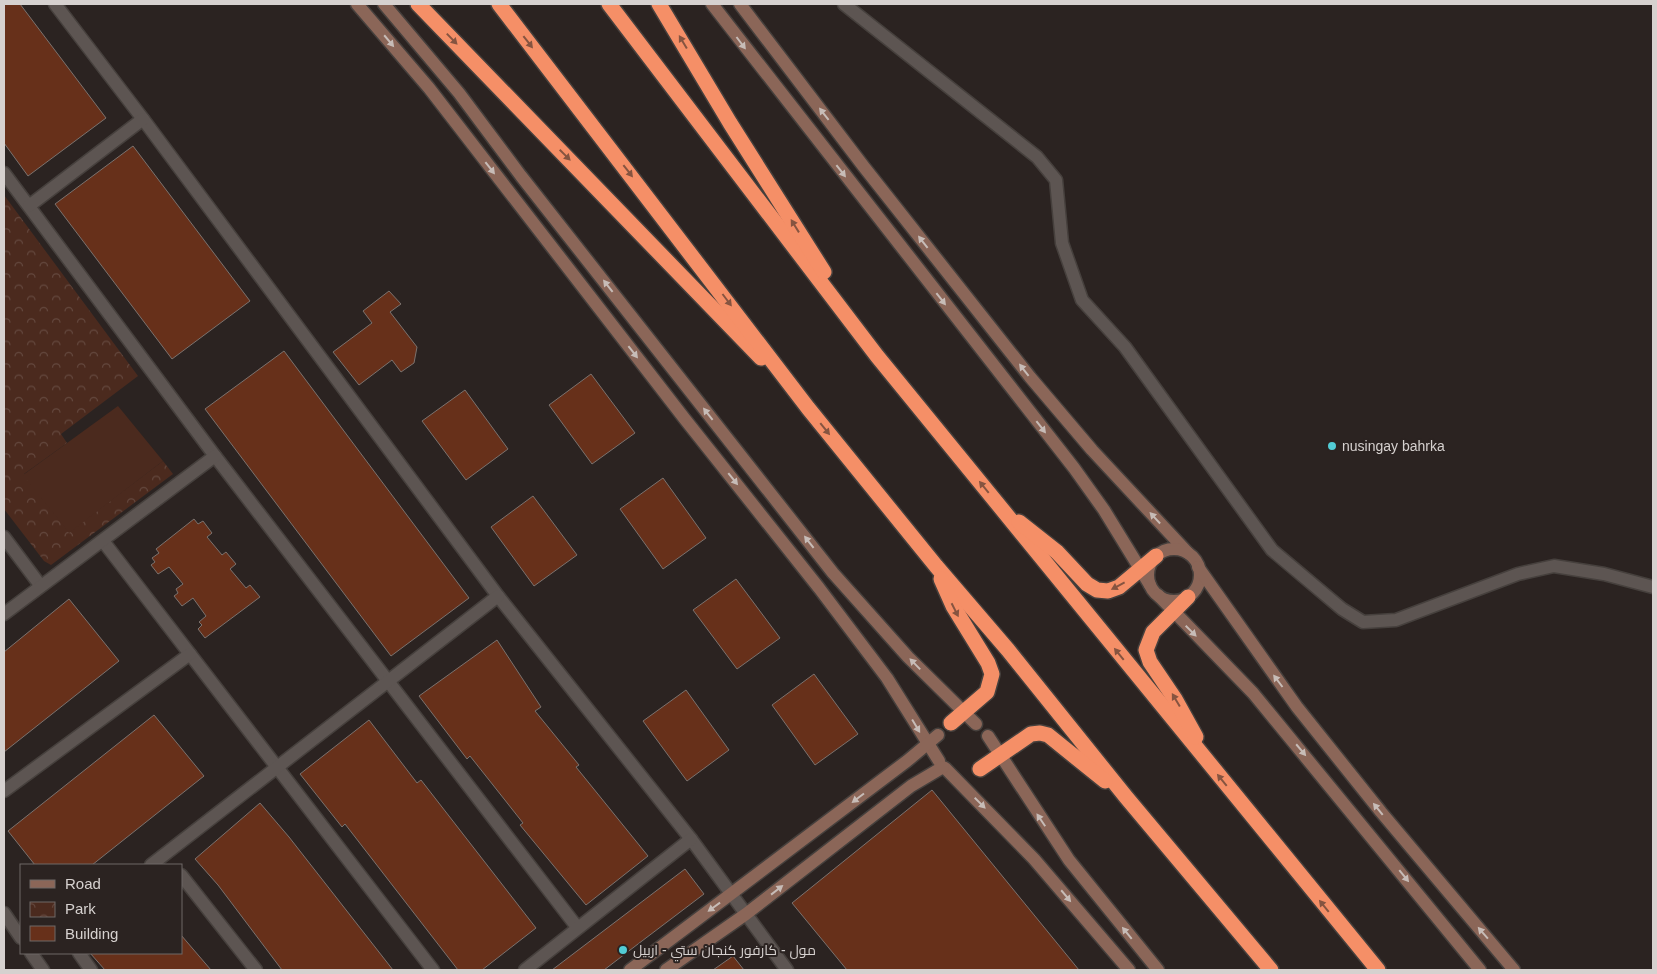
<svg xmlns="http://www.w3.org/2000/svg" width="1657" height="974" font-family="Arial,Cairo,sans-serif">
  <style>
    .park { fill: url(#park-crowns) }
    .pitch { fill: #4b2a1e }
    .building { fill: #67301a; stroke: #7b726e }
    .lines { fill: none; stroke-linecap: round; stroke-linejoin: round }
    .street-casing { stroke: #46403d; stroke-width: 15 }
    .secondary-casing { stroke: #46403d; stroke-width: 15 }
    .highway-casing { stroke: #46403d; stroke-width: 18 }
    .street { stroke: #5d5552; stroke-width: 12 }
    .secondary { stroke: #8b6658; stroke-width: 12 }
    .highway { stroke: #f58f67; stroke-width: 15 }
    .oneway { fill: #865440 }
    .oneway2 { fill: #c7bcb7 }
    .poi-dot { fill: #52ccd5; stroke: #2b2321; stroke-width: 2 }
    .labels { text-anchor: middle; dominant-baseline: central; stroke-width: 4; stroke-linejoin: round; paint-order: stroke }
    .poi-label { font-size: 14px; fill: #d6d1cf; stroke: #2b2321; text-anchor: start }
  </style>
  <defs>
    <pattern id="park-crowns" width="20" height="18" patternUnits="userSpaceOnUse" patternTransform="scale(1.25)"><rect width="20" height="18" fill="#4b2a1e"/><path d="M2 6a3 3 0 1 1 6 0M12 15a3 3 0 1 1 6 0" fill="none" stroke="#64483e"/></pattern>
  </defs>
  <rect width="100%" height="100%" fill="#2b2321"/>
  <polygon class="park" points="4,195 138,376 61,434 67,443 24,474 69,532 163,461 173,474 51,565 44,561 4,509"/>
  <polygon class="pitch" points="118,406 163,461 69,533 23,475"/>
  <g class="building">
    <polygon points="4,4 20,4 106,118 28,176 4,143"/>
    <polygon points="133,146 250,301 172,359 55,204"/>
    <polygon points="389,291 401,304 390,312 417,347 414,363 401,372 392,360 359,385 333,352 372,323 363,311"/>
    <polygon points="284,351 469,598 391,656 205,409"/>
    <polygon points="591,374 635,433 592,464 549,405"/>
    <polygon points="465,390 508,449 466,480 422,421"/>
    <polygon points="663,478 706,538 663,569 620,509"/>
    <polygon points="533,496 577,555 534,586 491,527"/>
    <polygon points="194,519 198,524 203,521 212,533 207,537 222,555 226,552 236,564 230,569 246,588 250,585 260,597 205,638 198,629 202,625 199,622 206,616 193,598 182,606 174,596 178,593 176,589 183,584 169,567 158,574 151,565 155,562 152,558 159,553 156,549"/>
    <polygon points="736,579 780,638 737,669 693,610"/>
    <polygon points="69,599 119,661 4,752 4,652"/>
    <polygon points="497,640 541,707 535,711 579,765 576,767 648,856 586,905 520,825 523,823 493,785 470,756 467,759 419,696"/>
    <polygon points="814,674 858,734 815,765 772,705"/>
    <polygon points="686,690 729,750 687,781 643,721"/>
    <polygon points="154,715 204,776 92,865 35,865 8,831"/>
    <polygon points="369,720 417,783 421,780 536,928 482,970 458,970 345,824 342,827 300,774"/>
    <polygon points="932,790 1079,970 847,970 792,903"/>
    <polygon points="260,803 289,837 393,970 282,970 218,885 195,859"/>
    <polygon points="685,869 704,894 638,944 604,970 552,970"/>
    <polygon points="181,935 211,970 105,970 90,953 181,953"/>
    <polygon points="733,956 744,970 713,970"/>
  </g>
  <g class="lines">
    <g class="street-casing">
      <g id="street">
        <polyline points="55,4 143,119 498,596 691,839 787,970"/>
        <polyline points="844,4 1037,157 1056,180 1062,243 1082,300 1125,347 1272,550 1342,609 1363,622 1396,620 1518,574 1554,566 1604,574 1653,587"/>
        <polyline points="4,173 215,456 577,927"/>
        <polyline points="29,206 143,119"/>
        <polyline points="4,537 40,585"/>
        <polyline points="103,541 433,970"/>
        <polyline points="4,614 215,456"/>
        <polyline points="4,791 190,654"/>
        <polyline points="151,865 498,596"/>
        <polyline points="181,875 256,970"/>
        <polyline points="4,913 21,938"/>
        <polyline points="31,953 43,970"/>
        <polyline points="79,953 91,970"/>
        <polyline points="525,970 691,839"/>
      </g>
    </g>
    <g class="secondary-casing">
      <g id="secondary">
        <polyline points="357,4 429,88 684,418 819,588 887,678 939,761"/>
        <polyline points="384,4 459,93 521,176 833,573 908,657 976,724"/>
        <polyline points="712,4 1074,468 1104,510 1150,585"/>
        <polyline points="740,4 864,167 1030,377 1092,450 1188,553"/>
        <circle cx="1174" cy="575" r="26"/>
        <polyline points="1198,567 1297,707 1381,812 1514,970"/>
        <polyline points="1158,595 1253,693 1480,970"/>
        <polyline points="988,736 1069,860 1158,970"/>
        <polyline points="945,768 1034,859 1129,970"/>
        <polyline points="630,970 907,761 938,735"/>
        <polyline points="666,970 746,914 911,786 943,767"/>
      </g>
    </g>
    <g class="highway-casing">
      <g id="highway">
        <polyline points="418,4 761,358"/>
        <polyline points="499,4 808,408 936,566 1008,650 1126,797 1271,970"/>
        <polyline points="609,4 877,356 1378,970"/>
        <polyline points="659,4 730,123 824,272"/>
        <polyline points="1019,522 1057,552 1087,584 1097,590 1108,591 1119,587 1156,556"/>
        <polyline points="941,579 953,606 988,663 992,674 987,692 951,723"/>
        <polyline points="1188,597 1153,632 1146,650 1150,662 1175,699 1196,737"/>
        <polyline points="980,769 1031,734 1040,733 1048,735 1105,781"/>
      </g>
    </g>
    <use href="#street" class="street"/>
    <use href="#secondary" class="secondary"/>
    <use href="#highway" class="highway"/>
  </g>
  <defs><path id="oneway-solid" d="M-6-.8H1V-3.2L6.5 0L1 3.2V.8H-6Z" transform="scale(1.25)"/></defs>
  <g class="oneway">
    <use href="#oneway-solid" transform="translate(452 39) rotate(46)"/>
    <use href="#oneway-solid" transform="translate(528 42) rotate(52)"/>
    <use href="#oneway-solid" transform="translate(683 42) rotate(-121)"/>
    <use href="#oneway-solid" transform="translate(565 155) rotate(45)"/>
    <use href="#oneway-solid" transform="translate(628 171) rotate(52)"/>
    <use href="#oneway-solid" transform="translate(795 226) rotate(-122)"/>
    <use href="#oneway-solid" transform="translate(727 300) rotate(53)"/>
    <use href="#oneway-solid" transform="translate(825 429) rotate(51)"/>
    <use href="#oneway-solid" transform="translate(984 487) rotate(-129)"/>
    <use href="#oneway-solid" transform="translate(1118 586) rotate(152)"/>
    <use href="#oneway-solid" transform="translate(955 610) rotate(63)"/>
    <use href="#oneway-solid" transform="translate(1119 654) rotate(-129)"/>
    <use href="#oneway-solid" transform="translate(1176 700) rotate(-121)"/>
    <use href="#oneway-solid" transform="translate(1222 780) rotate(-129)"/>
    <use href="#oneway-solid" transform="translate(1324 906) rotate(-129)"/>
  </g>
  <g class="oneway2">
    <use href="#oneway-solid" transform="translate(389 41) rotate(50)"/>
    <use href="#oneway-solid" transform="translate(741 43) rotate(53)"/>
    <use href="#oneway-solid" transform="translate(824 114) rotate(-128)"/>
    <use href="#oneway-solid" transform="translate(490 168) rotate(52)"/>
    <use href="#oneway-solid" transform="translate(841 171) rotate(52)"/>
    <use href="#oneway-solid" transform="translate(923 242) rotate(-128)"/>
    <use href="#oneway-solid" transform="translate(608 286) rotate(-128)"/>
    <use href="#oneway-solid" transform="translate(941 299) rotate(52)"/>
    <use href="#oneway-solid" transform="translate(633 352) rotate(52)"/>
    <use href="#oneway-solid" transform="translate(1024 370) rotate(-128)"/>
    <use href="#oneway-solid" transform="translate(708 414) rotate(-128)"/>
    <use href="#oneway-solid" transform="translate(1041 427) rotate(52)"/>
    <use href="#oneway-solid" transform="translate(733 479) rotate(51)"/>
    <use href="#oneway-solid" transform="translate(1155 518) rotate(-133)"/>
    <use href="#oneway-solid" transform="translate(809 542) rotate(-128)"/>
    <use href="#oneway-solid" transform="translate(1191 631) rotate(45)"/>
    <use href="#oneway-solid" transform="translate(915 664) rotate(-134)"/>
    <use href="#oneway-solid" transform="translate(1278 681) rotate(-127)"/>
    <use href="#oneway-solid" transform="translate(916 726) rotate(59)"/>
    <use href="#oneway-solid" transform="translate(1301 750) rotate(50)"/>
    <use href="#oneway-solid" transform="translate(858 798) rotate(143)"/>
    <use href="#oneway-solid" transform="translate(980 803) rotate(45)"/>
    <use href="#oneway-solid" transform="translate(1378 809) rotate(-129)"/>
    <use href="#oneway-solid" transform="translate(1041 820) rotate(-124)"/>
    <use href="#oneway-solid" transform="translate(1404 876) rotate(51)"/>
    <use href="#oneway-solid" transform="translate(777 890) rotate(-38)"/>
    <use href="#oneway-solid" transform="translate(1066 896) rotate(50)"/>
    <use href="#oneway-solid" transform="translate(714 907) rotate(144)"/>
    <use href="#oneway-solid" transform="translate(1127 933) rotate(-129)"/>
    <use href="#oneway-solid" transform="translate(1483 933) rotate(-131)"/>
  </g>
  <g class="poi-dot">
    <circle cx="1332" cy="446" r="5"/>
    <circle cx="623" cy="950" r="5"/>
  </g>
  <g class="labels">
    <g class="poi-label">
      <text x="1342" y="446">nusingay bahrka</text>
      <text x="633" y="950">مول - كارفور كنجان ستي - اربيل</text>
    </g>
  </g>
  <rect width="1657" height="974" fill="none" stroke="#d6d1cf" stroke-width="10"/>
  <rect x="20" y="864" width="162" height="90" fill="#2b2321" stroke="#6f6967"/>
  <rect x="30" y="880" width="25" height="8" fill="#8b6658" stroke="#6f6967"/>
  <text x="65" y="889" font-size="15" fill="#d6d1cf">Road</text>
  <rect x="30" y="902" width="25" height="15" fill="url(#park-crowns)" stroke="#6f6967"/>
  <text x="65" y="914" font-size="15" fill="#d6d1cf">Park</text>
  <rect x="30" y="926" width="25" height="15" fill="#67301a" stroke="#6f6967"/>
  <text x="65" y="939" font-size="15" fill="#d6d1cf">Building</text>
</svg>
